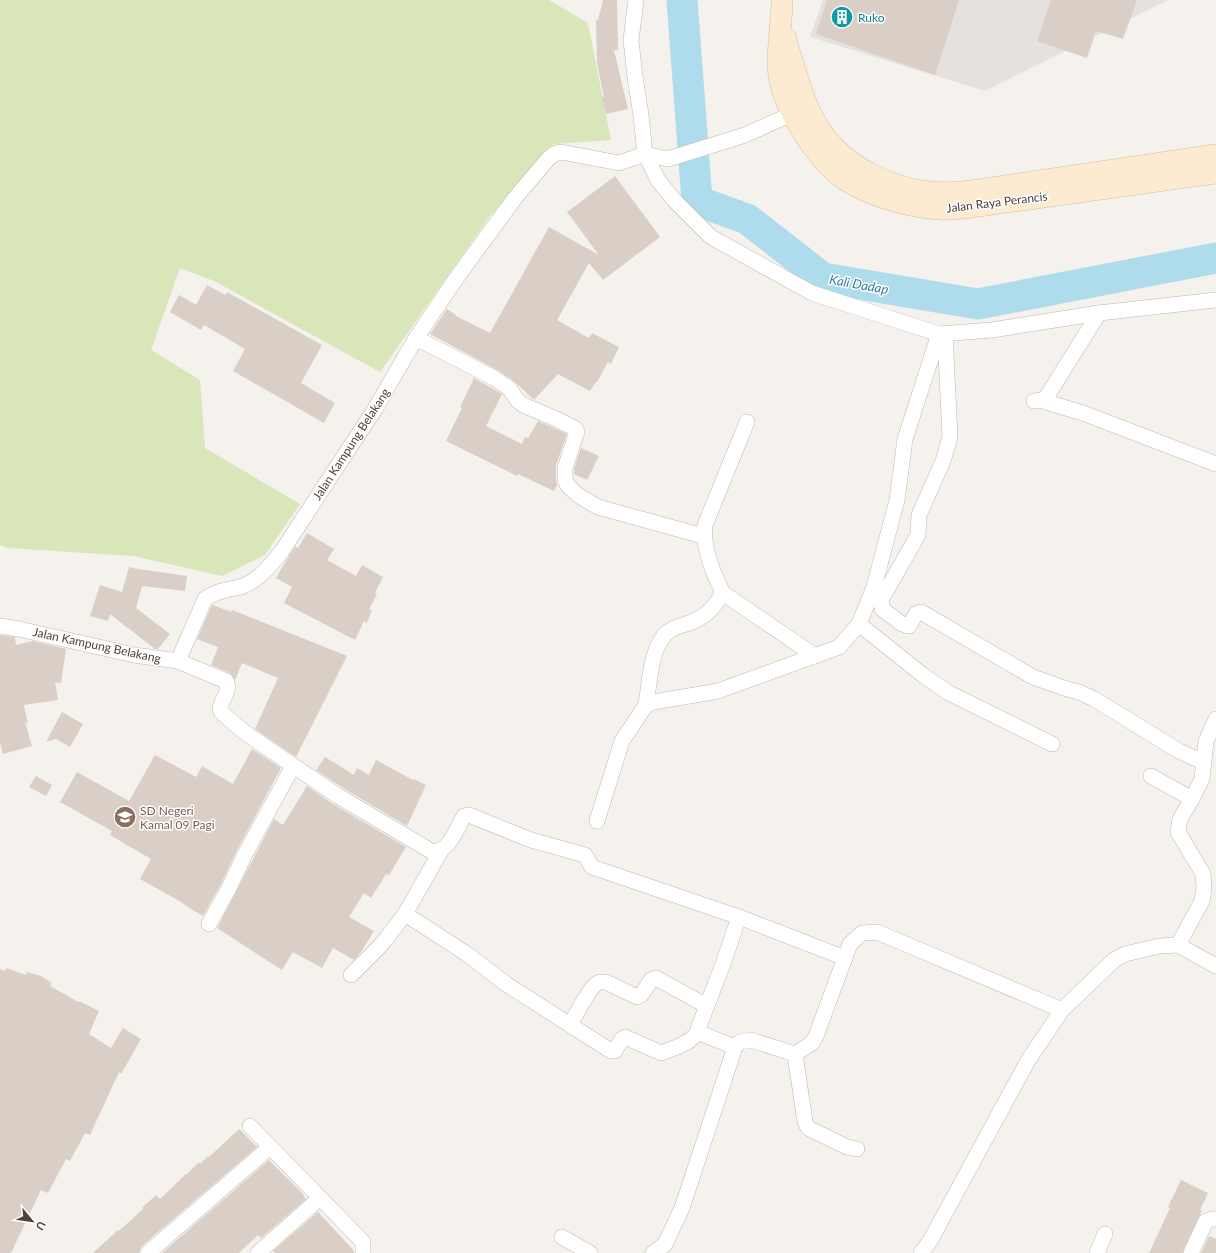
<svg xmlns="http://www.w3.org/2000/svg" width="1216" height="1253" font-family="Lato,sans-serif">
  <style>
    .industrial { fill: #e5e1de }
    .green { fill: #d8e6b9 }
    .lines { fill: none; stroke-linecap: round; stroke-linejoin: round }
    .river { stroke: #aedced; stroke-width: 31 }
    .building { fill: #d9cfc6 }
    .street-casing { stroke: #c1b8af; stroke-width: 16 }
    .secondary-casing { stroke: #d5c0a1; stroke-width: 22 }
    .street { stroke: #fff; stroke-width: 15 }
    .secondary { stroke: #fcebd0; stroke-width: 21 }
    .labels { text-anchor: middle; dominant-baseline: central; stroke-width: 3; stroke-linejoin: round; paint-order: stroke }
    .culture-label { font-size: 12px; fill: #0d838f; stroke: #fff; text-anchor: start }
    .street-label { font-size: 12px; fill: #4a413a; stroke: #fff }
    .education-label { font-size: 12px; fill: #785e54; stroke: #fff; text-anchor: start }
    .water-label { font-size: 13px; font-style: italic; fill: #337c98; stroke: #fff }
  </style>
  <rect width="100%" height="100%" fill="#f5f1ed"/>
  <polygon class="industrial" points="823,0 1168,0 985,91 810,37"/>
  <polygon class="green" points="0,0 549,0 588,23 611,140 554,144 490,216 380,372 214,281 180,268 151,350 200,380 205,448 300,504 265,555 222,576 133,556 8,548 0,545"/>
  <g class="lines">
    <polyline class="river" points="682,0 697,201 747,219 823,278 978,304 1216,258"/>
  </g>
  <g class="building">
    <polygon points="603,0 617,0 618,50 614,50 628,109 606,114 602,98 604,97 597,63 596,20 598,20"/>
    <polygon points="827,0 959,0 935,75 816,34"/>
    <polygon points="1051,0 1137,0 1123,39 1096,31 1087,58 1037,41"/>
    <polygon points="615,176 660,237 603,280 589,263 557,320 589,338 592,333 619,347 611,364 608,362 597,382 596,382 590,391 558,374 534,400 514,381 499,371 430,334 447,309 458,317 490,333 549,227 599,255 567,212"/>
    <polygon points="207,285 225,295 227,292 322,345 301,383 335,403 324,423 233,371 245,349 204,325 201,330 170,312 179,295 196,305"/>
    <polygon points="474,378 502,394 486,426 522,444 525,437 528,438 538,421 567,434 556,465 556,480 557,485 554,491 518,474 517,476 446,441 462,408 460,407"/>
    <polygon points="581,448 599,456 587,480 574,474 574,469"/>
    <polygon points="307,533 334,549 327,560 356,576 362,565 383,577 375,593 377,594 369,609 372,610 367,623 364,621 355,640 284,603 292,587 276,578 287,559 295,547 298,548"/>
    <polygon points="129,567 138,569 187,576 185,591 142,586 136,608 170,634 158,649 155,649 110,614 108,621 90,616 100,585 122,592"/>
    <polygon points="212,605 232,612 232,610 347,656 296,757 255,729 278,678 242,663 235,680 230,673 211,665 218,647 197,639"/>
    <polygon points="0,635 15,637 16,645 33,641 66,649 61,683 55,682 58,700 24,705 28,724 25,722 32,746 3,754 0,742"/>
    <polygon points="62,712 83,724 70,747 56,739 46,742"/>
    <polygon points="252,749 281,768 236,852 221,884 203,916 183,904 183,903 140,879 151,859 110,835 112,831 60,802 77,772 129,801 155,755 196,777 202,766 233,784"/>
    <polygon points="325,757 354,775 357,768 369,775 376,760 413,780 414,779 426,785 407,826 343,788 316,770"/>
    <polygon points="36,776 52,785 46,796 29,787"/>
    <polygon points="307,786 333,804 406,847 389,875 386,874 371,898 364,893 349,917 374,931 361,952 354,960 333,948 322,968 293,952 282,970 217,928 274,819 283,825"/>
    <polygon points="6,968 26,975 27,972 41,976 52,983 50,986 78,1002 79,1001 99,1011 89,1034 111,1048 123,1028 141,1039 121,1074 119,1072 90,1135 85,1133 70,1161 66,1159 48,1193 41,1190 11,1253 0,1253 0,969 5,971"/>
    <polygon points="239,1129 257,1147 142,1246 139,1253 93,1253 118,1230 119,1231 143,1209 142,1208 156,1195 160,1199 186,1174 186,1175 199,1162 200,1164 208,1156 209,1157"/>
    <polygon points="269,1160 304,1195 303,1196 306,1199 261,1238 258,1235 239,1253 162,1253"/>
    <polygon points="1181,1180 1208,1193 1200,1210 1202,1210 1182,1253 1149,1253 1170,1208 1168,1207"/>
    <polygon points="318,1212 354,1251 354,1253 275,1253 273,1251"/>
    <polygon points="1209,1236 1216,1239 1216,1253 1201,1253"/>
  </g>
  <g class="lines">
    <g class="street-casing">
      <g id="street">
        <polyline points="636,0 631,40 635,77 641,115 645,154 658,180 674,200 711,237 812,293 939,334 992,330 1099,313 1216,300"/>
        <polyline points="945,334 950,437 943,461 919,515 918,535 881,600 882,609 902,624 909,626 916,614 921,612 1033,677 1067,689 1079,692 1094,699 1179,751 1203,762"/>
        <polyline points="416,338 494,378 509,388 517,400 523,405 554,418 576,429 577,432 565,468 565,480 568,486 579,496 598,507 703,536"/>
        <polyline points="1034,401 1039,400 1083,413 1216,464"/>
        <polyline points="1044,401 1099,313"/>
        <path d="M747,422L705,525C702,547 713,573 723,593L815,656"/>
        <polyline points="859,624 924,676 949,693 1052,744"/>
        <path d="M0,626L19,629L134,655L178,661L205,599C216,590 230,590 243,586C260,579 271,565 282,551L375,409L416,338L455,280L515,198L548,159L554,154L561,152L619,163L645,154L668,159L745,135L792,114L802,111"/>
        <path d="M178,661L226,681C231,690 222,699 220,708L221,712L244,732L338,796L431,851C448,855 457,828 464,816L469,815L531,840L585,855L592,867L739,917L723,964L698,1029L702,1034L735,1047"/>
        <path d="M646,705C649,685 651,652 663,637C670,627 682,626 692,622C707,616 715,606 723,593"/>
        <polyline points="1151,776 1192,799"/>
        <polyline points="597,821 622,741 646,705 654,702 718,691 839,647 859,624 874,587 897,500 905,439 939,334"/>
        <polyline points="405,914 467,954 506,984 611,1051 615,1051 622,1039 625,1037 661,1053 677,1047 689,1041 699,1032"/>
        <polyline points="739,917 845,958"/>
        <polyline points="209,924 229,888 244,856 293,766"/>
        <polyline points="1178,945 1202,901 1204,889 1203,874 1178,832 1180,819 1192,799 1202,779 1206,741 1216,719"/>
        <polyline points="351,975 382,944 405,914 442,849"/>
        <path d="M570,1025C576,1015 588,990 596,984C599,981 602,982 606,982L637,997L642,994L651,980L656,978L707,1006"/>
        <polyline points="795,1054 805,1122 808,1128 847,1147 857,1149"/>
        <polyline points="250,1126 363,1242 363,1253"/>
        <polyline points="562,1237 590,1253"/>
        <polyline points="148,1253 270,1147"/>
        <polyline points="258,1253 320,1198"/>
        <polyline points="653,1253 665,1244 682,1208 735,1047 740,1042 751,1040 795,1054 812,1043 816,1036 850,944 862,933 877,932 1062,1010"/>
        <polyline points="921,1253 930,1241 1013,1088 1029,1059 1062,1010 1114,960 1125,954 1159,946 1178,945 1216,966"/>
        <polyline points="1097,1253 1105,1234"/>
        <polyline points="1191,1253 1206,1221 1212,1219 1216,1219"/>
      </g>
    </g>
    <g class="secondary-casing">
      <g id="secondary">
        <path d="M782,0C782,25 776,50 779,76C781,92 790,110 798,124C808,142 820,158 835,172C861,194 907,207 940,209C948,210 956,208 964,208L1216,173"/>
        <path d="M786,38C788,49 792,60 795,70C803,97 813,126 833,146C855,170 889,185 921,191C935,193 950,193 964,192L1216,155"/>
      </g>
    </g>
    <use href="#street" class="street"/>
    <use href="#secondary" class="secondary"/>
  </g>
  <defs>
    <g id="building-disc" transform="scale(1.15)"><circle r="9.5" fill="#0f9aa8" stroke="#fff"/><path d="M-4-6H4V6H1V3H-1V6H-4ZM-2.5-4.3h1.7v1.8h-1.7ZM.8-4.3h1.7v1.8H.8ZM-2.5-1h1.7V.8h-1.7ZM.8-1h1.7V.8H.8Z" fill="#fff"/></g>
    <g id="school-disc" transform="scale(1.15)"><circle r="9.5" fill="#8d6e63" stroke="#fff"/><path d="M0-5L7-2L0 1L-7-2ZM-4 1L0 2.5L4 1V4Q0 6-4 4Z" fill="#fff"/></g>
  </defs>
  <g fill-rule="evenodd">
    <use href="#building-disc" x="842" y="17"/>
    <use href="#school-disc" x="125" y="817"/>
  </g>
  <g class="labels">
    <g class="culture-label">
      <text x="858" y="17">Ruko</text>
    </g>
    <g class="street-label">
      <text transform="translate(997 202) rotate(-7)">Jalan Raya Perancis</text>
      <text transform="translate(351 444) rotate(-57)">Jalan Kampung Belakang</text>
      <text transform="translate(97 645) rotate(12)">Jalan Kampung Belakang</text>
    </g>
    <g class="education-label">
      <text x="140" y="810">SD Negeri<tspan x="140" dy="14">Kamal 09 Pagi</tspan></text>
    </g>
    <g class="water-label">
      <text transform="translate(859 284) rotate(10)">Kali Dadap</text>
    </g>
  </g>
  <g transform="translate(32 1221) rotate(119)" stroke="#ffffff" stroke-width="3" paint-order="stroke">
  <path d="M0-3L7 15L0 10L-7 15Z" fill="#4a413a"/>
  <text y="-6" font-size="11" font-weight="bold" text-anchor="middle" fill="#4a413a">U</text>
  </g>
</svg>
